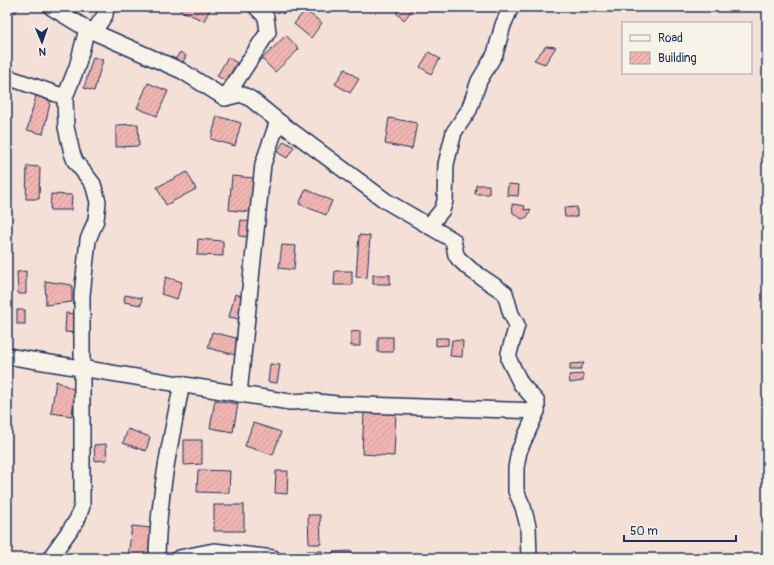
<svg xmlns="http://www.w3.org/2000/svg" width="774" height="565" font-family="Pangolin,sans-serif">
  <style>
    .building { fill: url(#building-hatch); stroke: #1b2f5e }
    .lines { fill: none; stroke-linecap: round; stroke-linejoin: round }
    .minor-casing { stroke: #1b2f5e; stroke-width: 18 }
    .minor { stroke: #f7f3e8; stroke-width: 15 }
  </style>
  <defs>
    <pattern id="building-hatch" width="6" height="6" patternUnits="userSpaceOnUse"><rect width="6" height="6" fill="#f1b5b1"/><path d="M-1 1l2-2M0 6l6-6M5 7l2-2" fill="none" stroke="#ce9c9b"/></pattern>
  </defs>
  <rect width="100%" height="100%" fill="#f5e0d8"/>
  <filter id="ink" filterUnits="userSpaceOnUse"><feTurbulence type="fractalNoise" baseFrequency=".025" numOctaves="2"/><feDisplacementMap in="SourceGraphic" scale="8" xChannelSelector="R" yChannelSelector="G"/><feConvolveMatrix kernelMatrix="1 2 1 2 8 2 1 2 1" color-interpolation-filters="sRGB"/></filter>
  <g filter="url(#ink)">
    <g class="building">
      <polygon points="7,7 19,7 15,13"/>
      <polygon points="181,7 211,7 204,21 180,10"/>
      <polygon points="273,7 288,7 283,14"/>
      <polygon points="401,7 410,7 413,9 404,20 396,13"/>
      <polygon points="305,10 322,23 311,38 294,24"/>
      <polygon points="286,35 299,49 275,72 262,59"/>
      <polygon points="546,46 556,47 545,64 534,60"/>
      <polygon points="180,52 186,56 182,64 175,60"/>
      <polygon points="429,52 440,59 431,74 420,67"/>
      <polygon points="93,57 103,60 94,91 84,88"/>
      <polygon points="228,57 237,63 226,81 217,76"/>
      <polygon points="345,69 359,79 350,93 335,84"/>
      <polygon points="148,83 168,91 157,116 137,108"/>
      <polygon points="36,96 51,99 43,134 27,130"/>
      <polygon points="217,116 241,123 235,146 211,139"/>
      <polygon points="389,118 417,123 412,149 385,144"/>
      <polygon points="138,124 139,146 116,147 116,125"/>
      <polygon points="284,141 294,147 287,158 277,152"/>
      <polygon points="7,164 9,164 8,182 7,182"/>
      <polygon points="27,166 40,167 39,199 26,199"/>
      <polygon points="187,172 196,189 166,205 157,187"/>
      <polygon points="232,176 254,178 250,212 229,210"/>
      <polygon points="508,184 519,185 518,196 507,195"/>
      <polygon points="476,185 489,185 489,194 475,194"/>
      <polygon points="306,189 332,201 326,215 299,204"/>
      <polygon points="51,194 72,195 71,210 50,210"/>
      <polygon points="512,204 525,206 524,210 531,209 527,217 522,219 513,213"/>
      <polygon points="577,207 577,217 565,217 564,208"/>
      <polygon points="241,220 250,222 248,237 239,236"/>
      <polygon points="359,235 370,236 367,278 356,277"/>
      <polygon points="198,239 223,241 223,256 197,255"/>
      <polygon points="282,245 296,246 294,270 279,268"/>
      <polygon points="26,271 26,294 18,294 17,272"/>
      <polygon points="335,271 352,271 352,285 334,285"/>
      <rect x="373" y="275" width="17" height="9"/>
      <polygon points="166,277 182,282 177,299 161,294"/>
      <polygon points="45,281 72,285 72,302 46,305"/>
      <polygon points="235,294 245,297 239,319 229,317"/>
      <polygon points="125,295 142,298 141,305 124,302"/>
      <rect x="17" y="310" width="8" height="14"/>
      <polygon points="66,313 78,314 77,333 65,332"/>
      <polygon points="360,331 360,346 351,346 351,332"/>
      <polygon points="212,332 240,339 236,355 208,348"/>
      <rect x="378" y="337" width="15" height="15"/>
      <polygon points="436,338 448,338 448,345 436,346"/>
      <polygon points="452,340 463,341 462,357 450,356"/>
      <polygon points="584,363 580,370 570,370 570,364"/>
      <polygon points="270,364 280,365 277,383 268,382"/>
      <polygon points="583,374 583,381 570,383 569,375"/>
      <polygon points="56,381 75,390 72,416 51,413"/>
      <polygon points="215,400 238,404 233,432 210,428"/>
      <polygon points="364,412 396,413 394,456 362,454"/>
      <polygon points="253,423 281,432 273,455 245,446"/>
      <polygon points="128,429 150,437 146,451 123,443"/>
      <polygon points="184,440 202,440 202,464 184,465"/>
      <polygon points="106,444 107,460 95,461 94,445"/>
      <polygon points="198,470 230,471 229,493 197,492"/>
      <polygon points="276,471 288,471 287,494 275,493"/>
      <rect x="214" y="505" width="30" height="26"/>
      <polygon points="308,515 320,515 321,544 309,544"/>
      <polygon points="132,526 151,528 148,558 128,557"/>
      <rect x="307" y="551" width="15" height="7"/>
      <polygon points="352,551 352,558 333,558 333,552"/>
    </g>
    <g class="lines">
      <g class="minor-casing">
        <g id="minor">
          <polyline points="51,7 87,29 182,71 225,98 241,94 251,99 278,121 386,201 453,240 456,255 459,259 471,270 505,293 511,314 517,325 509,353 509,360 521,384 537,402 537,411 519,451 516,468 516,491 523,507 528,526 529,558"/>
          <polyline points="94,31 105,15 106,7"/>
          <polyline points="7,77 65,97"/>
          <polyline points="225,98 268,32 266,17 256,7"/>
          <polyline points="429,226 442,210 445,201 446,164 454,132 469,110 479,81 495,54 503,25 511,7"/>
          <polyline points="7,356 290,402 308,401 337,404 537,411"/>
          <polyline points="239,394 263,164 278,121"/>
          <polyline points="50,558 77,520 82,506 82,295 88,240 96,220 98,202 93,184 75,161 72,153 66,127 65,97 77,67 87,29"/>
          <path d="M157,558C158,499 170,442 182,384"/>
          <polyline points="179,558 214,551 273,558"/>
        </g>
      </g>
      <use href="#minor" class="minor"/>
    </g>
  </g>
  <rect width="774" height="565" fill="none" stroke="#f7f3e8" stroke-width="24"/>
  <rect x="12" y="12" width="750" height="541" fill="none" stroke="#1b2f5e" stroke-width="1.5" filter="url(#ink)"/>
  <rect x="622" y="22" width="130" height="52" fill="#f7f3e8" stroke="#9fa5b1"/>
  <rect x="630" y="35" width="20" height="6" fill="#f7f3e8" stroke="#9fa5b1"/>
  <text x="658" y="42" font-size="12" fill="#1b2f5e">Road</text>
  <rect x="630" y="52" width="20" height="12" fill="url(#building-hatch)" stroke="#9fa5b1"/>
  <text x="658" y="62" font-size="12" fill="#1b2f5e">Building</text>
  <g transform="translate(42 42) rotate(178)" stroke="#f7f3e8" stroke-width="3" paint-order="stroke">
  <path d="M0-3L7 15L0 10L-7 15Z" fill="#1b2f5e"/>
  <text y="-6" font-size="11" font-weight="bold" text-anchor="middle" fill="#1b2f5e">N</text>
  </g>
  <path d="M624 535v6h112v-6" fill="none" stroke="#1b2f5e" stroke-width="2"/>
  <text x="630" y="535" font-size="12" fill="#1b2f5e" stroke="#f7f3e8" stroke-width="3" paint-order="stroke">50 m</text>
</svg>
